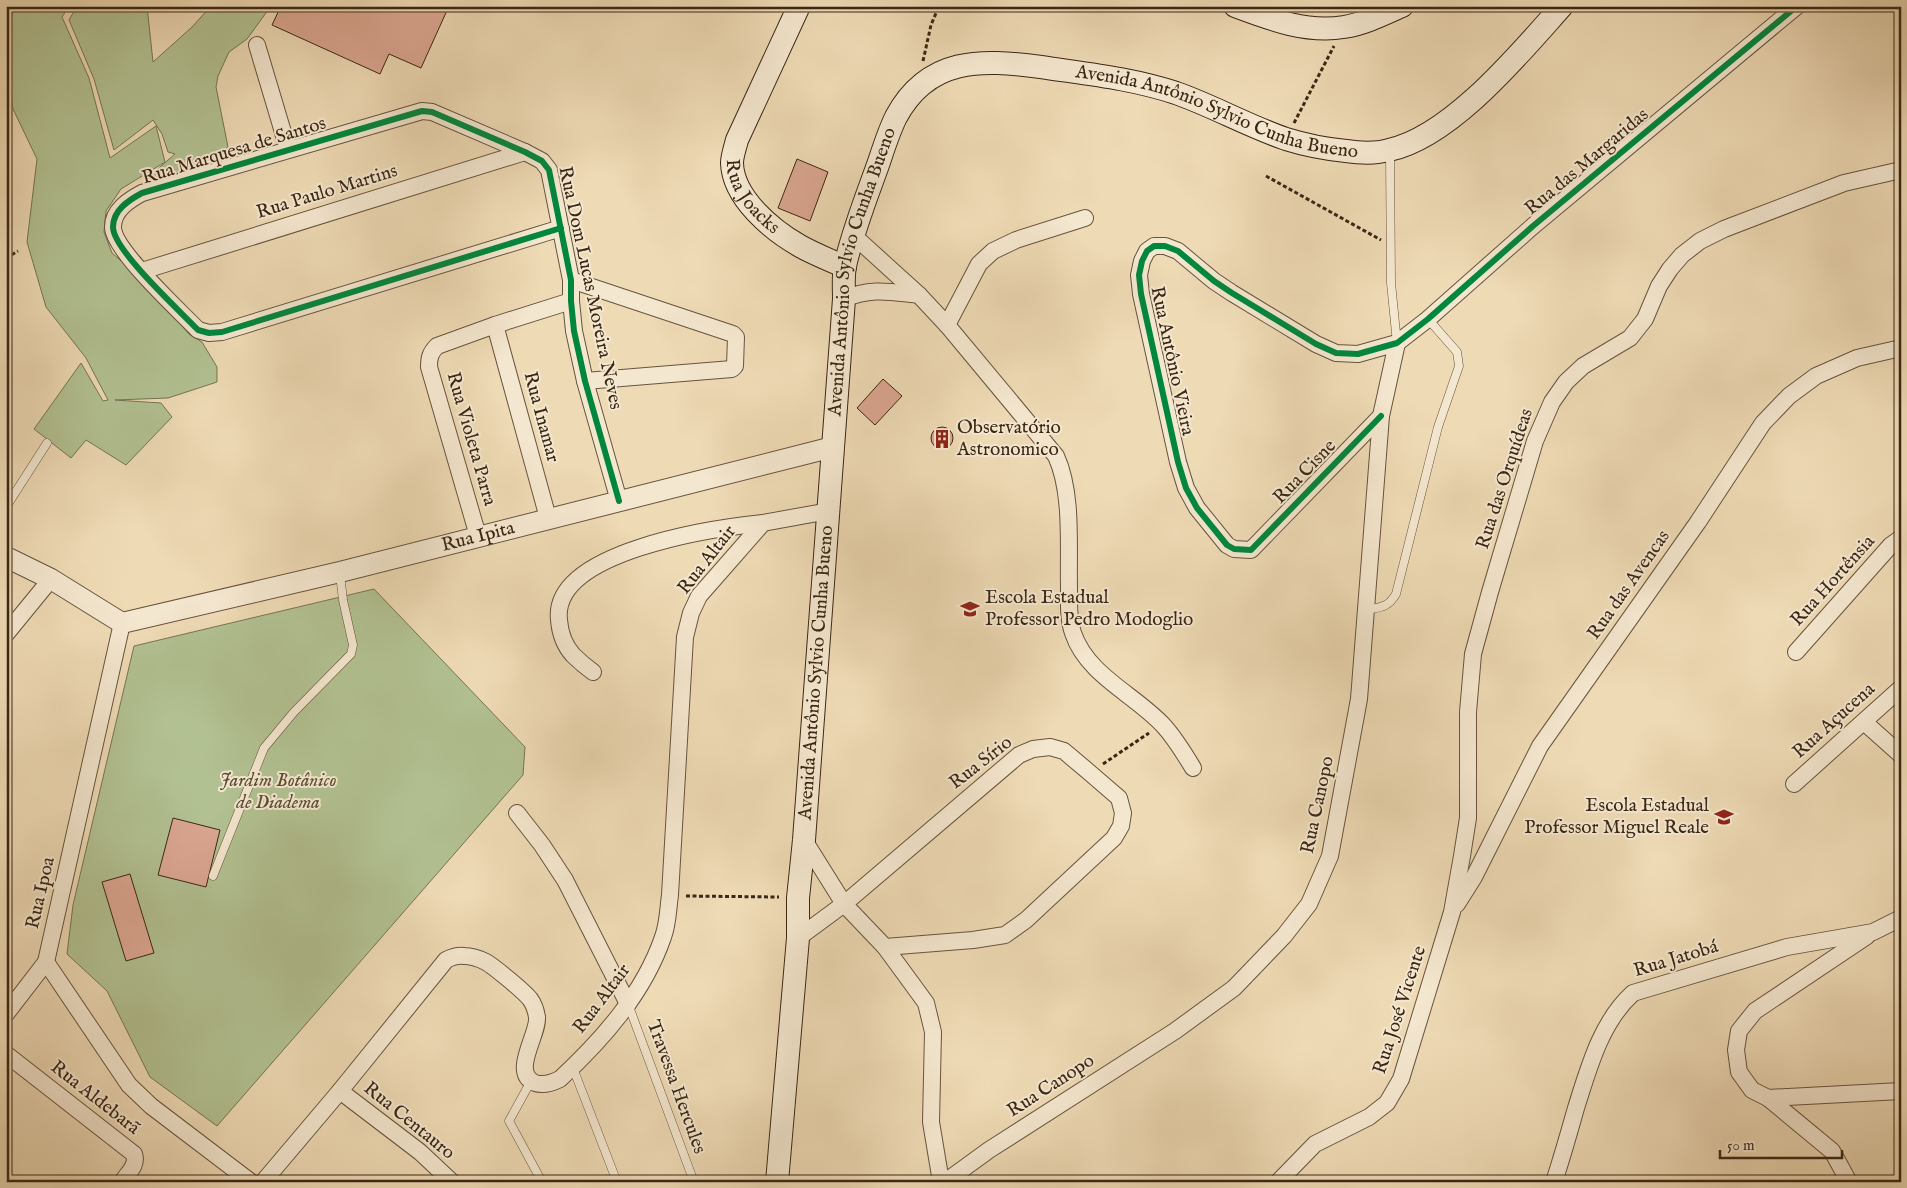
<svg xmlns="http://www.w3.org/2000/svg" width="1907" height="1188" font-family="'IM FELL English',serif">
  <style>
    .green { fill: #b2c192; stroke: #767454 }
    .building { fill: #dba691; stroke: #3a2716 }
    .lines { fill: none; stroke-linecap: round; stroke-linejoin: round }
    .service-casing { stroke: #67543e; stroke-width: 9 }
    .minor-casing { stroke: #67543e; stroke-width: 18 }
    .tertiary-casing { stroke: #67543e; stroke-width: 22 }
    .secondary-casing { stroke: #3a2716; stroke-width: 24 }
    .path { stroke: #3a2716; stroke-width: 3; stroke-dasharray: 4 2.5; stroke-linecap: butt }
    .service { stroke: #f4e7cf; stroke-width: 8 }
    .minor { stroke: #f4e7cf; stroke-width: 16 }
    .tertiary { stroke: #f4e7cf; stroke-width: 20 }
    .secondary { stroke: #f4e7cf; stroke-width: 22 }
    .cycleway-casing { stroke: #f4e7cf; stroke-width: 9 }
    .cycleway { stroke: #00873e; stroke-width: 6 }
    .labels { text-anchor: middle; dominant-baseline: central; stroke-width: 4; stroke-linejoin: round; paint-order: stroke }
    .street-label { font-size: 19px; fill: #3a2716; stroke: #f4e7cf }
    .poi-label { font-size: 19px; fill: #3a2716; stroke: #f4e7cf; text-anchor: start }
    .park-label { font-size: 19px; font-style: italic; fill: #584e35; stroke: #f4e7cf }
  </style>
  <rect width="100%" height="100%" fill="#eedab5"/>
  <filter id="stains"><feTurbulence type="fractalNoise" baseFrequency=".004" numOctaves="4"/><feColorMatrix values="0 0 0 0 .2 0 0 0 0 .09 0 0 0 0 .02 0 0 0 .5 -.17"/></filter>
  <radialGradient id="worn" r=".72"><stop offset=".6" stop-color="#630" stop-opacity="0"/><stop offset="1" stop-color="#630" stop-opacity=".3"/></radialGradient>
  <g class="green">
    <polygon points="6,6 69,6 62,17 89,78 110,158 156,126 165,162 121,189 106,211 104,232 112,253 140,277 189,334 202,342 217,367 217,382 168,398 115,400 161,403 172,417 126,465 86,440 71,458 34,429 81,363 103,401 108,400 86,358 46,307 27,242 37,159 13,109 6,61"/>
    <polygon points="77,6 147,6 153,62 192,27 211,6 271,6 247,39 229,52 218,76 216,87 228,147 198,166 172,175 144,181 175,154 168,152 162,134 153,120 114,150 94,79 69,20"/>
    <polygon points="374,589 525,747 523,775 217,1126 150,1077 107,991 67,954 73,905 134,646"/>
  </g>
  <g class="building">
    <polygon points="281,6 449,6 421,68 389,54 380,74 272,25"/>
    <polygon points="797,159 828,172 810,221 778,208"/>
    <polygon points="883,379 902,396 875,425 857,408"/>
    <circle cx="942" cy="438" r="11"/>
    <polygon points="173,818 220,830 206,887 158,875"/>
    <polygon points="130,874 154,953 126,961 102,882"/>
  </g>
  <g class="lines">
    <g class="service-casing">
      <g id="service">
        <polyline points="1390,152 1391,283 1397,343"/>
        <polyline points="6,507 47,443"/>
        <path d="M1366,610C1380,607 1388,608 1396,594L1438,427L1459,366L1457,352L1428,319"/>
        <polyline points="213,876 264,748 294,712 351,654 353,645 343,600 340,574"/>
        <polyline points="628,1004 694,1182"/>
        <polyline points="573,1068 617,1182"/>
        <polyline points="531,1081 509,1121 542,1182"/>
      </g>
    </g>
    <g class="minor-casing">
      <g id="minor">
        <polyline points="257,45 288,149"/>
        <path d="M561,228L222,332L209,333L198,330C180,311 113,250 113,227C113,210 129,200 142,193L422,111L432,112L525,152L542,161L549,170L571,280V301L574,331L585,381L619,501"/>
        <path d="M854,236L919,295L947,325L1056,456C1073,493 1068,546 1069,588C1069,602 1068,619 1073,633C1087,675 1134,694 1163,725C1175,738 1184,753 1193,768"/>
        <polyline points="142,271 525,152"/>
        <polyline points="571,280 733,334 736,337 735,366 732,369 585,381"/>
        <path d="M844,299C871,287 891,292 919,295"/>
        <polyline points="495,325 548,518"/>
        <polyline points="947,325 979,264 993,251 1016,240 1085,218"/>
        <polyline points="1381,416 1251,550 1234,549 1227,545 1197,508 1186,488 1178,462 1141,294 1139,275 1142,261 1147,251 1154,246 1165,246 1178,251 1214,281 1232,293 1316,344 1336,353 1358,354 1397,343 1428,319 1533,226 1797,6"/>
        <path d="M478,536L429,367C429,358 430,353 437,346L495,325L571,301"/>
        <polyline points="122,623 46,962 129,1085 151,1106 251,1182"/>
        <polyline points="6,634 51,579"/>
        <polyline points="1796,652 1891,545 1901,538"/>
        <path d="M593,672C586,667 579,661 573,655C564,645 560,633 559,620C551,551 715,528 763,523"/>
        <polyline points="1864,722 1901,755"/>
        <polyline points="1794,784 1901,688"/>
        <polyline points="517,813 542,845 565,880 628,1004"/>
        <polyline points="804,840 844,904 885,947 926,1003 933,1032 931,1122 941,1182"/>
        <polyline points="1457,904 1474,877 1540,746 1698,522 1763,423 1789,396 1816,376 1857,358 1901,348"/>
        <polyline points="1867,936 1755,1011 1739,1031 1736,1050 1739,1072 1752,1090 1768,1098 1901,1091"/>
        <polyline points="798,938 844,904 1019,755 1033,749 1050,747 1064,751 1090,773 1119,798 1123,813 1121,826 1114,838 1026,920 1005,935 973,940 885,947"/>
        <polyline points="6,1014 46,962"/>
        <path d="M6,1054L134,1154C138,1165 128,1173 122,1182"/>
        <polyline points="340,1091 420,1152 452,1182"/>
        <polyline points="1768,1098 1832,1151 1849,1182"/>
        <path d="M263,1182L340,1091L446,960C452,957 457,955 464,956C470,956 480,959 486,962C493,966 525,992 530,999C533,1003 536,1011 537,1017C539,1034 510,1073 535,1083C544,1086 552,1083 560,1079C602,1040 644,993 663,937C668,924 668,909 670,895L685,637L691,613L699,596L763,523L829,511"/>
        <polyline points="945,1182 989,1150 1175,1031 1234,988 1284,936 1309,904 1330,856 1359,699 1381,416 1397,343"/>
        <polyline points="1278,1182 1315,1144 1369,1117 1387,1103 1401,1079 1452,912 1462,856 1468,818 1468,712 1473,654 1490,592 1535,441 1552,402 1566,382 1583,366 1630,338 1645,319 1659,286 1670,269 1682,255 1700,241 1724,229 1844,183 1901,170"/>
        <path d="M1554,1182C1562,1157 1569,1133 1576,1108C1589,1067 1601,1022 1633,993L1787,947L1873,932L1901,918"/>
      </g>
    </g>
    <g class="tertiary-casing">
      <g id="tertiary">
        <path id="s1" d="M6,557L51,579L122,623L340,572L833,447"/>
      </g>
    </g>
    <g class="secondary-casing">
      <g id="secondary">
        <path id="s2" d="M799,6L737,140C735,148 732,156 732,163C733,198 772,230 800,246C814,254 830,260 845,267"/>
        <path d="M1235,6C1270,19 1305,33 1344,27C1364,24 1384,14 1402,6"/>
        <path id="s3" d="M777,1182L798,938V898L804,840L844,299C844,288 843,276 845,266C853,230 867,196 879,162C884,147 889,131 896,117C928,57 981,59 1041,67C1087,74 1130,78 1176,93C1213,106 1248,126 1286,139C1305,145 1326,149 1346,151C1360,153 1375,154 1389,150C1451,137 1520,53 1562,6"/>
      </g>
    </g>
    <g class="path">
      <polyline points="923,61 931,25 939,6"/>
      <polyline points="1294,123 1334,46"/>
      <polyline points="1266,176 1381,240"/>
      <polyline points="6,258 18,251"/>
      <polyline points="1103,764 1149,733"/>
      <polyline points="686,896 779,897"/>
    </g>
    <use href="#service" class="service"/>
    <use href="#minor" class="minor"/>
    <use href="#tertiary" class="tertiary"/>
    <use href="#secondary" class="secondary"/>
    <g class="cycleway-casing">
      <g id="cycleway">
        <path d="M561,228L222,332L209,333L198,330C180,311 113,250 113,227C113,210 129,200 142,193L422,111L432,112L525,152L542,161L549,170L571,280V301L574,331L585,381L619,501"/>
        <polyline points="1381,416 1251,550 1234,549 1227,545 1197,508 1186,488 1178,462 1141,294 1139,275 1142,261 1147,251 1154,246 1165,246 1178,251 1214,281 1232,293 1316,344 1336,353 1358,354 1397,343 1428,319 1533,226 1797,6"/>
      </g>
    </g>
    <use href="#cycleway" class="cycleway"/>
  </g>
  <defs>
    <g id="building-bare" transform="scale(1.5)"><path d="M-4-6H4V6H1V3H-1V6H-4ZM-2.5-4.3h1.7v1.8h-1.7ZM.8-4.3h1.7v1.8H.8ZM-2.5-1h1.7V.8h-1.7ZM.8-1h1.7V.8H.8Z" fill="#8f2418" stroke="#f4e7cf" stroke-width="2.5" paint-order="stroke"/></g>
    <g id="school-bare" transform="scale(1.5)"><path d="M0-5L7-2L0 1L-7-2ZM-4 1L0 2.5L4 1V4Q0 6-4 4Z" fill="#8f2418" stroke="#f4e7cf" stroke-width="2.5" paint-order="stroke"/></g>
  </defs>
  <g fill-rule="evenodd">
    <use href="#building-bare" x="942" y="439"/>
    <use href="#school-bare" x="970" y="609"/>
    <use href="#school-bare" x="1724" y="817"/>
  </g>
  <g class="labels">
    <g class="street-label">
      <text stroke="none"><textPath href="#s3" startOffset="1425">Avenida Antônio Sylvio Cunha Bueno</textPath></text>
      <text transform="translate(234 151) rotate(-17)">Rua Marquesa de Santos</text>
      <text transform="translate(1587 162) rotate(-40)">Rua das Margaridas</text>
      <text transform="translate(327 192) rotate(-17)">Rua Paulo Martins</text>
      <text stroke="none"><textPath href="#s2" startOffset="211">Rua Joacks</textPath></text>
      <text stroke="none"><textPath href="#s3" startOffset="916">Avenida Antônio Sylvio Cunha Bueno</textPath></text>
      <text transform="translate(590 288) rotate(78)">Rua Dom Lucas Moreira Neves</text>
      <text transform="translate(1172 361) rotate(78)">Rua Antônio Vieira</text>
      <text transform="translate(541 417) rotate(75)">Rua Inamar</text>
      <text transform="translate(471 439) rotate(74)">Rua Violeta Parra</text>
      <text transform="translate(1305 472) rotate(-46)">Rua Cisne</text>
      <text transform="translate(1505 479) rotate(-72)">Rua das Orquídeas</text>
      <text stroke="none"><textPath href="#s1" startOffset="500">Rua Ipita</textPath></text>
      <text transform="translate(707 560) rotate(-52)">Rua Altair</text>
      <text transform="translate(1833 581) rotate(-48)">Rua Hortênsia</text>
      <text transform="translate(1629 585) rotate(-55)">Rua das Avencas</text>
      <text stroke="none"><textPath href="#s3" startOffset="511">Avenida Antônio Sylvio Cunha Bueno</textPath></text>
      <text transform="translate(1834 721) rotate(-42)">Rua Açucena</text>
      <text transform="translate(981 763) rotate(-38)">Rua Sírio</text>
      <text transform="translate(1318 805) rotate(-78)">Rua Canopo</text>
      <text transform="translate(41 893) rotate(-77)">Rua Ipoa</text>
      <text transform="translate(1676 959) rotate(-17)">Rua Jatobá</text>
      <text transform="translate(602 999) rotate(-53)">Rua Altair</text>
      <text transform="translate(1400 1010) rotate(-72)">Rua José Vicente</text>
      <text transform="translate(1051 1086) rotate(-33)">Rua Canopo</text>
      <text transform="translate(676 1087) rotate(70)">Travessa Hercules</text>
      <text transform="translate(95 1098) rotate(38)">Rua Aldebarã</text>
      <text transform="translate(409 1121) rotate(39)">Rua Centauro</text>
    </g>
    <g class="poi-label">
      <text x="957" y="428">Observatório<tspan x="957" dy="22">Astronomico</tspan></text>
      <text x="985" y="598">Escola Estadual<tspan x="985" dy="22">Professor Pedro Modoglio</tspan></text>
      <text x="1709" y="806" text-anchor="end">Escola Estadual<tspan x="1709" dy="22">Professor Miguel Reale</tspan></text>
    </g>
    <g class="park-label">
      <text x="278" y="781">Jardim Botânico<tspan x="278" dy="22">de Diadema</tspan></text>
    </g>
  </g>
  <rect width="1907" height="1188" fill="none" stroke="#eedab5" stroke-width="25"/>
  <rect x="8" y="8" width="1892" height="1173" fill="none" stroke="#3a2716" stroke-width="2.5"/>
  <rect x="12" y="12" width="1882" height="1163" fill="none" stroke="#3a2716"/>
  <path d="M1720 1150v8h122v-8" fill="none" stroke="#3a2716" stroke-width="2.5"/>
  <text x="1727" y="1150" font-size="15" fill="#3a2716" stroke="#f4e7cf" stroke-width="4" paint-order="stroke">50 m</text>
  <rect width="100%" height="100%" filter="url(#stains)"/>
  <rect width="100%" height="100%" fill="url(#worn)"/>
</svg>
